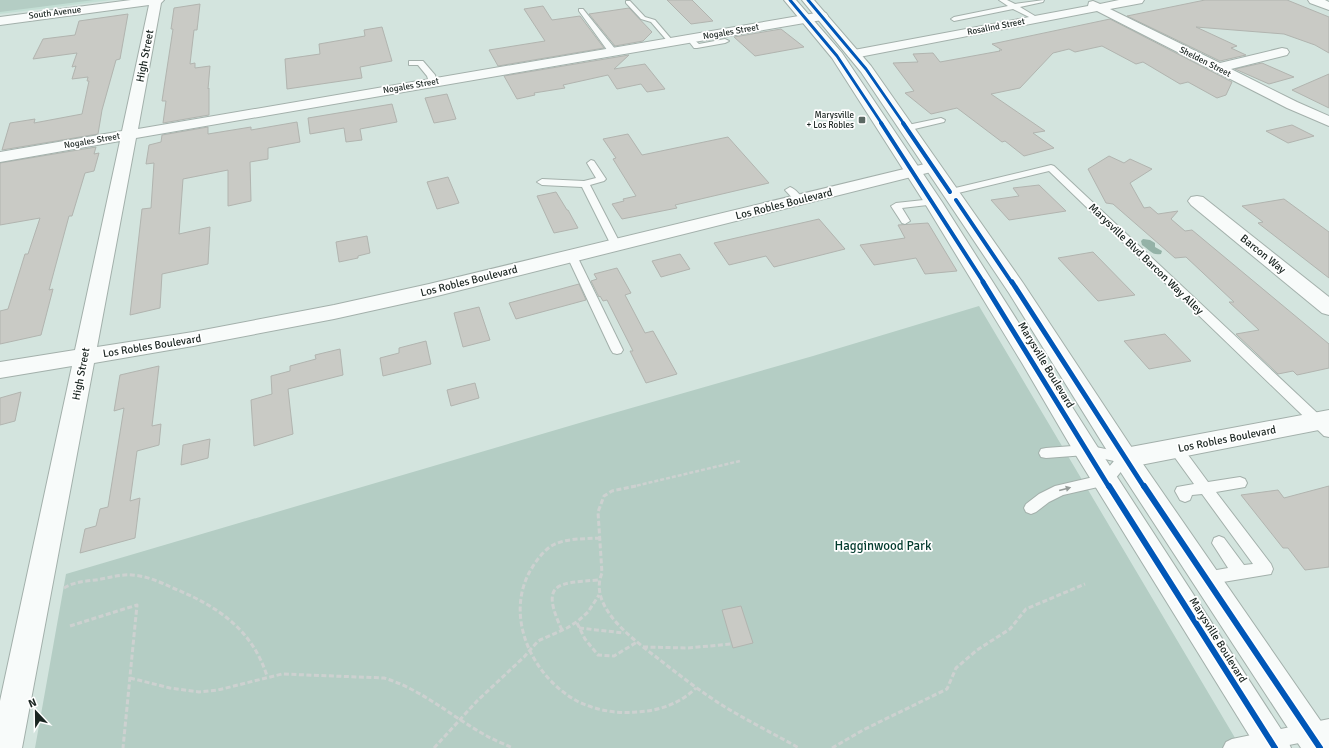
<svg xmlns="http://www.w3.org/2000/svg" width="1329" height="748" font-family="Signika,sans-serif">
  <style>
    .built { fill: #c3ded4 }
    .green { fill: #b4cdc4 }
    .water { fill: #94b2a7 }
    .building { fill: #c9cac5; stroke: #b1b4af }
    .lines { fill: none; stroke-linecap: round; stroke-linejoin: round }
    .service-casing { stroke: #a3b0ab; stroke-width: 2 }
    .minor-casing { stroke: #a3b0ab; stroke-width: 2 }
    .secondary-casing { stroke: #a3b0ab; stroke-width: 2 }
    .path-far1 { stroke: #cdd1d0; stroke-width: 2.5; stroke-dasharray: 4 2; stroke-linecap: butt }
    .path { stroke: #cdd1d0; stroke-width: 3; stroke-dasharray: 5 2.5; stroke-linecap: butt }
    .service { fill: #f8fbfa; fill-rule: evenodd }
    .minor { fill: #f8fbfa; fill-rule: evenodd }
    .secondary { fill: #f8fbfa; fill-rule: evenodd }
    .cycleway-far3-casing { stroke: #fff; stroke-width: 4.5 }
    .cycleway-far2-casing { stroke: #fff; stroke-width: 6 }
    .cycleway-far1-casing { stroke: #fff; stroke-width: 8 }
    .cycleway-casing { stroke: #fff; stroke-width: 9 }
    .cycleway-far3 { stroke: #0057b8; stroke-width: 3 }
    .cycleway-far2 { stroke: #0057b8; stroke-width: 4 }
    .cycleway-far1 { stroke: #0057b8; stroke-width: 5 }
    .cycleway { stroke: #0057b8; stroke-width: 6 }
    .oneway { fill: #949b98 }
    .poi-dot { fill: #5b6863; stroke: #fff; stroke-width: 1.5 }
    .labels { text-anchor: middle; dominant-baseline: central; stroke-width: 3.5; stroke-linejoin: round; paint-order: stroke }
    .far-street-label { font-size: 9px; fill: #1a2521; stroke: #fff }
    .far-poi-label { font-size: 9px; fill: #1a2521; stroke: #fff; text-anchor: end }
    .street-label { font-size: 11px; fill: #1a2521; stroke: #fff }
    .near-park-label { font-size: 13px; fill: #023a2d; stroke: #fff }
  </style>
  <rect width="100%" height="100%" fill="#d3e4de"/>
  <polygon class="built" points="0,0 112,0 0,14"/>
  <g class="green">
    <polygon points="0,0 94,0 0,12"/>
    <polygon points="979,306 1241,748 35,748 66,574 593,419 813,356"/>
  </g>
  <path class="water" d="M1143,239L1150,240L1155,243V247L1162,251L1161,254C1152,256 1149,249 1142,245L1141,241Z"/>
  <g class="building">
    <polygon points="667,0 692,0 713,21 691,24"/>
    <polygon points="1205,0 1287,0 1329,17 1329,53 1315,45 1284,34 1196,27 1237,46 1231,48 1246,55 1220,61 1127,16"/>
    <polygon points="200,4 197,30 194,30 190,64 195,63 195,68 210,66 208,89 209,88 209,115 163,123 166,101 162,101 173,29 171,29 174,8"/>
    <polygon points="543,6 552,20 580,16 604,48 498,66 489,50 545,41 524,9"/>
    <polygon points="629,8 652,32 643,41 615,46 589,14"/>
    <polygon points="128,14 120,59 116,60 102,110 98,134 2,150 10,123 35,119 34,123 82,114 89,81 87,81 88,77 72,79 76,66 72,67 77,53 33,59 43,39 75,35 79,21"/>
    <polygon points="1110,19 1232,82 1226,95 1217,98 1188,82 1180,84 1143,62 1136,64 1102,46 1075,52 1069,49 1053,53 1020,88 991,94 1045,131 1033,133 1054,148 1024,156 1005,141 1002,142 957,108 931,114 905,93 914,91 893,63 918,62 913,54 933,53 940,62 1000,51 999,50 1002,50 992,44"/>
    <polygon points="382,27 392,61 360,67 362,78 287,89 285,59 320,54 319,44 365,36 364,30"/>
    <polygon points="781,29 804,47 755,56 734,37"/>
    <polygon points="629,55 614,69 645,64 665,89 647,92 641,84 617,89 608,75 563,85 565,88 534,93 535,95 517,99 504,76"/>
    <polygon points="1262,63 1294,77 1269,84 1235,69"/>
    <polygon points="1329,74 1329,108 1292,90"/>
    <polygon points="447,94 456,119 434,123 425,98"/>
    <polygon points="392,104 397,122 360,129 362,140 346,142 344,128 310,134 308,118"/>
    <polygon points="297,122 300,142 268,148 268,159 250,162 251,201 228,206 228,170 183,179 179,234 210,227 208,264 162,274 160,308 130,315 142,209 151,208 154,163 146,164 149,145 161,142 162,135 208,127 208,134 251,127 251,130"/>
    <polygon points="1292,125 1314,136 1288,143 1266,131"/>
    <polygon points="628,134 642,155 728,137 769,183 675,205 677,208 622,219 612,204 624,201 623,199 636,196 613,159 616,158 603,139"/>
    <polygon points="96,147 94,154 99,153 94,171 85,173 72,216 69,216 49,290 53,289 41,335 0,344 0,311 8,309 25,254 28,254 40,218 0,225 0,163"/>
    <polygon points="1109,156 1124,163 1130,159 1152,169 1130,183 1144,208 1150,207 1158,214 1178,211 1171,219 1185,231 1192,230 1329,344 1329,368 1297,375 1293,371 1278,374 1236,334 1259,330 1229,302 1234,302 1186,257 1175,258 1113,204 1106,203 1088,169"/>
    <polygon points="448,177 459,203 437,209 427,182"/>
    <polygon points="1039,185 1066,211 1009,220 991,200 1019,196 1013,188"/>
    <polygon points="556,192 567,210 568,210 578,228 554,233 537,196"/>
    <polygon points="1284,199 1329,232 1329,278 1258,223 1263,222 1242,206"/>
    <polygon points="819,219 845,249 774,267 766,256 729,265 714,243"/>
    <polygon points="928,223 957,271 925,274 916,258 874,265 860,245 905,238 898,225"/>
    <polygon points="367,236 370,253 358,256 358,258 339,262 336,242"/>
    <polygon points="1093,252 1135,295 1098,301 1058,258"/>
    <polygon points="680,254 690,269 661,277 652,261"/>
    <polygon points="617,268 631,293 625,295 645,333 653,331 677,374 646,383 630,351 633,351 607,300 603,301 600,296 599,297 591,281 597,279 594,274"/>
    <polygon points="579,284 586,300 516,319 509,303"/>
    <polygon points="479,307 490,340 463,347 454,313"/>
    <polygon points="1165,334 1191,361 1149,369 1124,341"/>
    <polygon points="426,341 431,364 383,376 380,358 399,353 399,348"/>
    <polygon points="340,349 343,375 288,389 293,434 254,446 251,400 272,394 271,376 290,371 290,366 316,359 315,355"/>
    <polygon points="159,366 152,426 161,424 159,445 137,451 130,501 140,498 135,538 80,553 85,529 96,526 100,509 108,507 124,408 114,411 120,375"/>
    <polygon points="475,383 479,398 451,406 447,390"/>
    <polygon points="21,392 15,421 0,425 0,398"/>
    <polygon points="210,439 208,458 181,465 183,445"/>
    <polygon points="1329,486 1329,567 1305,570 1288,548 1283,548 1241,495 1278,490 1284,498"/>
    <polygon points="741,606 753,643 733,648 722,610"/>
  </g>
  <g class="lines">
    <g class="service-casing">
      <g id="service">
        <polygon points="999,0 1007,0 1015,4 1044,0 1043,2 1020,7 1040,19 1035,20 1013,9 954,21 951,19 954,17 1008,6"/>
        <polygon points="626,1 630,1 645,17 655,20 673,41 673,43 669,43 651,22 641,19 626,3"/>
        <polygon points="579,9 583,9 616,50 616,54 610,54 579,11"/>
        <polygon points="691,37 699,44 725,39 729,41 725,43 697,48 694,48 687,39"/>
        <polygon points="409,61 423,61 435,75 437,83 436,85 430,85 427,76 418,65 409,65"/>
        <polygon points="941,118 945,120 944,122 906,131 902,128 903,126"/>
        <polygon points="591,160 594,161 606,179 604,181 590,185 621,245 620,247 612,247 582,187 542,185 537,182 542,179 584,181 596,178 587,163"/>
        <polygon points="1051,165 1054,166 1329,424 1329,437 1324,436 1049,171 950,195 945,192 947,190"/>
        <path d="M790,187C796,189 800,195 804,200L802,202H796L785,190Z"/>
        <polygon points="933,199 938,202 936,204 902,208 910,221 905,224 902,223 891,206 896,203"/>
        <polygon points="572,253 577,256 623,350 621,353 617,354 613,353 611,350 567,256"/>
        <polygon points="1175,443 1180,444 1208,482 1240,477 1245,479 1247,483 1245,487 1216,492 1271,564 1273,569 1271,574 1205,585 1200,583 1197,578 1200,573 1228,568 1212,543 1214,538 1219,536 1224,538 1244,565 1253,564 1202,494 1192,495 1190,500 1185,502 1180,500 1175,491 1177,487 1194,484 1168,448 1170,444"/>
        <polygon points="1086,445 1125,453 1130,454 1132,458 1111,484 1063,495 1049,502 1036,512 1031,514 1026,512 1024,508 1026,504 1039,494 1055,486 1102,475 1114,461 1086,455 1046,458 1041,457 1039,453 1041,449 1046,448"/>
        <polygon points="1329,719 1329,737 1274,748 1223,748 1226,742 1232,739"/>
      </g>
    </g>
    <g class="minor-casing">
      <g id="minor">
        <polygon points="131,0 164,0 161,3 138,129 822,12 826,13 828,16 826,19 822,20 136,138 97,347 193,332 334,305 429,284 933,162 939,164 941,167 939,170 429,298 334,319 193,346 94,363 22,748 0,748 0,701 72,366 0,378 0,362 75,350 120,141 0,162 0,152 122,131 149,5 0,25 0,17"/>
        <polygon points="1119,0 1144,0 1142,3 1110,9 1220,63 1282,48 1287,49 1289,52 1287,55 1231,69 1297,102 1329,116 1329,126 1287,108 1097,11 854,58 849,57 847,54 849,51 854,50 1088,6 1089,2 1093,1 1100,4"/>
        <polygon points="1308,0 1325,0 1329,2 1329,10 1310,3"/>
        <polygon points="1197,196 1203,197 1329,297 1329,315 1322,313 1191,205 1188,201 1191,197"/>
        <polygon points="1329,410 1329,428 1125,468 1116,465 1113,458 1116,451 1125,448"/>
      </g>
    </g>
    <g class="secondary-casing">
      <g id="secondary">
        <polygon points="784,0 796,0 842,53 942,202 1095,443 1286,737 1291,748 1257,748 1077,457 1022,363 924,202 832,58"/>
        <polygon points="802,0 814,0 871,66 1023,283 1134,451 1329,733 1329,748 1301,748 1116,465 1009,293 861,72"/>
      </g>
    </g>
    <polyline class="path-far1" points="631,487 740,461"/>
    <g class="path">
      <path d="M636,486L612,491L604,496L598,512L602,573C587,608 637,642 660,660C683,678 705,695 730,710C752,723 776,735 799,748"/>
      <path d="M600,538C585,539 569,538 555,544C544,549 535,562 529,573C505,619 533,677 577,701C595,710 616,714 636,712C659,711 679,704 696,688"/>
      <path d="M64,588C74,582 85,581 96,580C108,578 120,574 132,575C147,576 160,582 173,588C217,606 252,629 267,676"/>
      <polyline points="577,623 585,639 598,655 614,656 637,642"/>
      <polyline points="70,626 137,605 123,748"/>
      <polyline points="579,628 624,633"/>
      <path d="M562,630C540,583 556,583 599,580"/>
      <polyline points="643,647 688,648 731,644"/>
      <path d="M130,678L170,688L199,692L218,690L282,674L384,678C421,689 451,716 485,735C494,740 504,744 513,748"/>
      <polyline points="434,748 477,701 524,657 538,641 567,628 578,621 588,612 599,595"/>
      <polyline points="832,748 863,730 947,689 956,668 977,650 1010,629 1026,609 1085,584"/>
    </g>
    <use href="#service" class="service"/>
    <use href="#minor" class="minor"/>
    <use href="#secondary" class="secondary"/>
    <g class="cycleway-far3-casing">
      <g id="cycleway-far3">
        <polyline points="790,0 837,56 882,124"/>
        <polyline points="808,0 866,69 904,124"/>
      </g>
    </g>
    <g class="cycleway-far2-casing">
      <g id="cycleway-far2">
        <polyline points="881,123 984,283"/>
        <polyline points="903,123 950,192"/>
        <polyline points="956,200 1012,283"/>
      </g>
    </g>
    <g class="cycleway-far1-casing">
      <g id="cycleway-far1">
        <polyline points="983,282 1109,487"/>
        <polyline points="1012,282 1144,487"/>
      </g>
    </g>
    <g class="cycleway-casing">
      <g id="cycleway">
        <polyline points="1109,486 1275,748"/>
        <polyline points="1144,486 1320,748"/>
      </g>
    </g>
    <use href="#cycleway-far3" class="cycleway-far3"/>
    <use href="#cycleway-far2" class="cycleway-far2"/>
    <use href="#cycleway-far1" class="cycleway-far1"/>
    <use href="#cycleway" class="cycleway"/>
  </g>
  <defs><path id="oneway-solid" d="M-6-.8H1V-3.2L6.5 0L1 3.2V.8H-6Z"/></defs>
  <use class="oneway" href="#oneway-solid" transform="translate(1065 489) rotate(-15)"/>
  <rect class="poi-dot" x="858" y="116" width="8" height="8" rx="2"/>
  <g class="labels">
    <g class="far-street-label">
      <text transform="translate(55 13) rotate(-7)">South Avenue</text>
      <text transform="translate(996 27) rotate(-11)">Rosalind Street</text>
      <text transform="translate(731 32) rotate(-10)">Nogales Street</text>
      <text transform="translate(1205 62) rotate(27)">Shelden Street</text>
      <text transform="translate(411 86) rotate(-10)">Nogales Street</text>
      <text transform="translate(92 141) rotate(-10)">Nogales Street</text>
    </g>
    <g class="far-poi-label">
      <text x="854" y="115">Marysville<tspan x="854" dy="10">+ Los Robles</tspan></text>
    </g>
    <g class="street-label">
      <text transform="translate(145 56) rotate(-79)">High Street</text>
      <text transform="translate(784 204) rotate(-14)">Los Robles Boulevard</text>
      <text transform="translate(1263 254) rotate(39)">Barcon Way</text>
      <text transform="translate(1146 259) rotate(44)">Marysville Blvd Barcon Way Alley</text>
      <text transform="translate(469 281) rotate(-14)">Los Robles Boulevard</text>
      <text transform="translate(152 346) rotate(-9)">Los Robles Boulevard</text>
      <text transform="translate(1046 365) rotate(59)">Marysville Boulevard</text>
      <text transform="translate(81 374) rotate(-79)">High Street</text>
      <text transform="translate(1227 439) rotate(-11)">Los Robles Boulevard</text>
      <text transform="translate(1218 640) rotate(58)">Marysville Boulevard</text>
    </g>
    <g class="near-park-label">
      <text x="883" y="546">Hagginwood Park</text>
    </g>
  </g>
  <g transform="translate(36 712) rotate(338)" stroke="#ffffff" stroke-width="3" paint-order="stroke">
  <path d="M0-3L7 15L0 10L-7 15Z" fill="#1a2521"/>
  <text y="-6" font-size="11" font-weight="bold" text-anchor="middle" fill="#1a2521">N</text>
  </g>
</svg>
